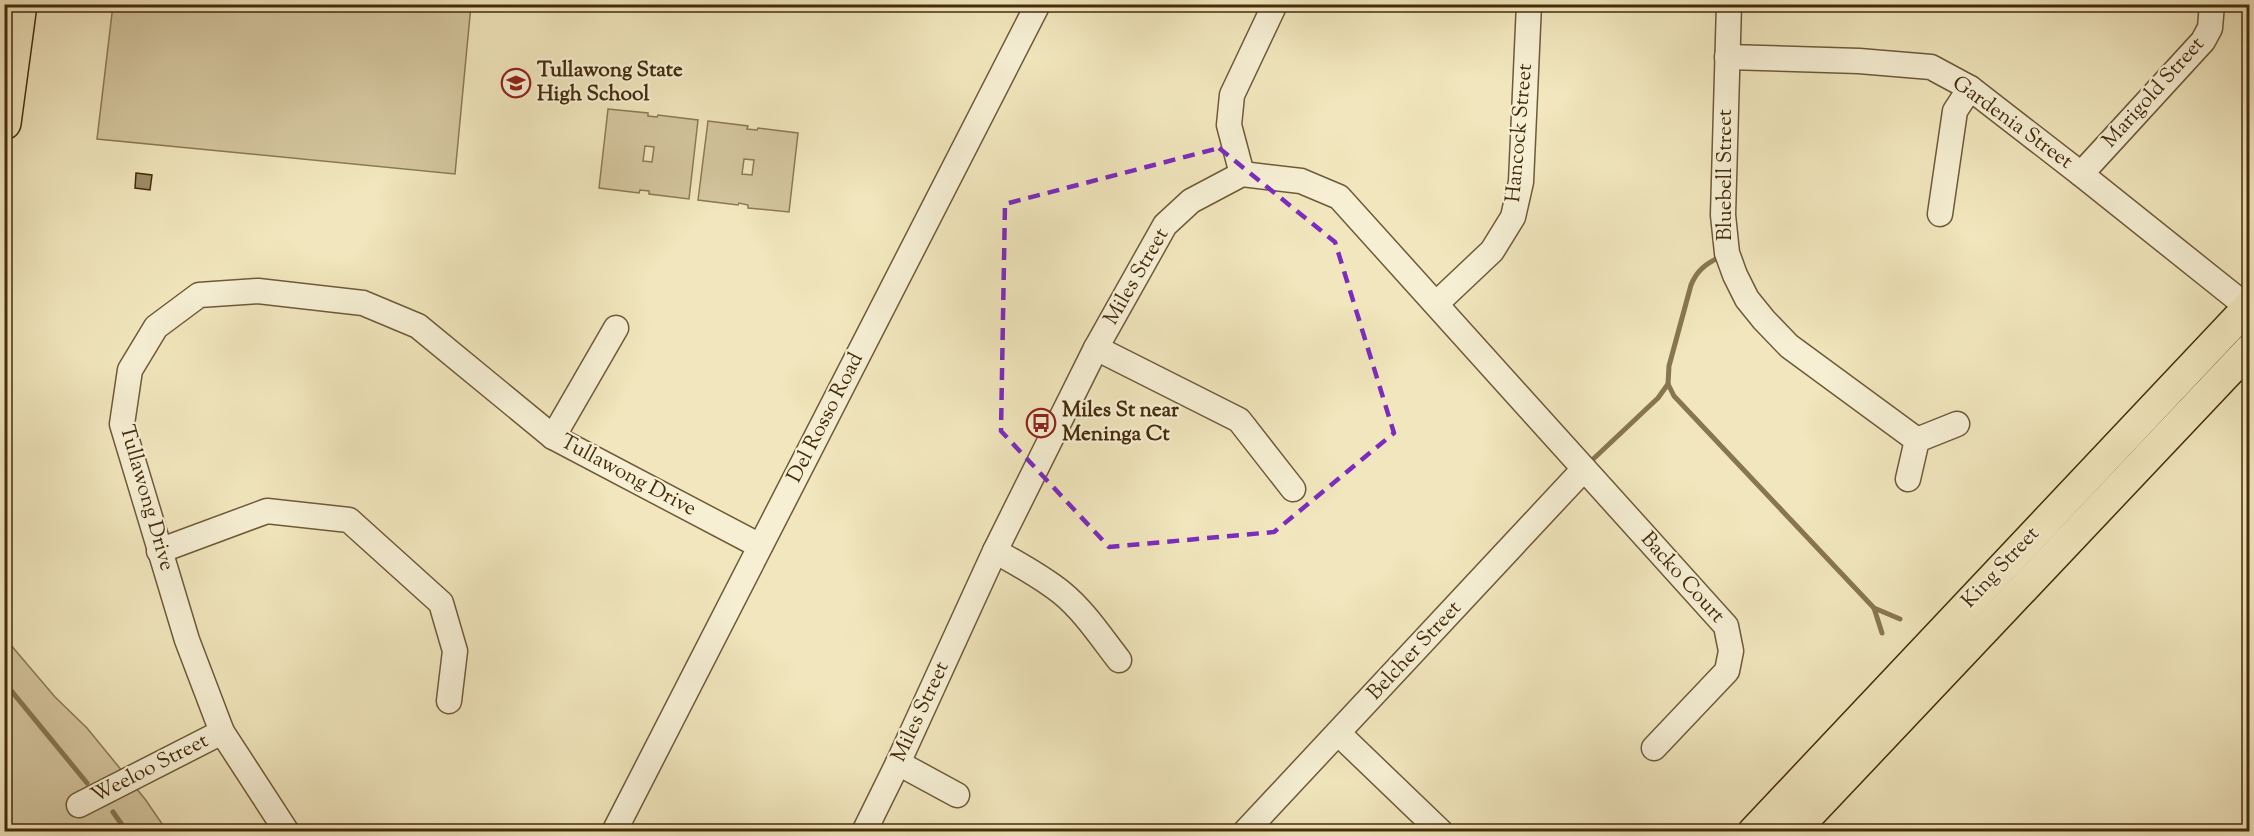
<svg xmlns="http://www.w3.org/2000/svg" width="2254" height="836" font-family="'Sorts Mill Goudy',serif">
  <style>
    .green { fill: #d4c69f; stroke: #8c7955; stroke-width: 1.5; fill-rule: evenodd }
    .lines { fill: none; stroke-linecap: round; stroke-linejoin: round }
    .stream { stroke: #887651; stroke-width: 5 }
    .building { fill: #9e8d68; stroke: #442c0b; stroke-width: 1.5 }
    .minor-casing { stroke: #6f5a38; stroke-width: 27 }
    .major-casing { stroke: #442c0b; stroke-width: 33 }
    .highway-casing { stroke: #442c0b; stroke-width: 36 }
    .minor { stroke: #f6efd4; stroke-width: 24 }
    .major { stroke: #f1e6bd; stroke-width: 30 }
    .highway { stroke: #f1e6bd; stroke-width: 33 }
    .marked { fill: none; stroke: #7b2cbf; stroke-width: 4.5; stroke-dasharray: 12 8; stroke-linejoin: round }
    .labels { text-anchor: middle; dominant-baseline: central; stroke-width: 4.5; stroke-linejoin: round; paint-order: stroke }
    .poi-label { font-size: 21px; font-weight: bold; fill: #442c0b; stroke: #f6efd4; text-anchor: start }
    .street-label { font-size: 21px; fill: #442c0b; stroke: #f6efd4 }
  </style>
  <rect width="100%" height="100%" fill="#f1e6bd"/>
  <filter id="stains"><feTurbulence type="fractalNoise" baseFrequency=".00333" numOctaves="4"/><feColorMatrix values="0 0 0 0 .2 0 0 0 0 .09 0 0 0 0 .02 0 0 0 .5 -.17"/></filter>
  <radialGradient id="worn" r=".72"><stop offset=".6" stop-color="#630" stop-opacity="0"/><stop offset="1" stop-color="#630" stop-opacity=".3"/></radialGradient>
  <g class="green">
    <polygon points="113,5 471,5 455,174 97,139"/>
    <path d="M608,109L648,113V116L657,117L658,115L698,120L689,199L649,194V191L640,190L639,193L599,188ZM645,146L654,147L652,162L643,161Z"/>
    <path d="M708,121L748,126L747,129L757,130L758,128L798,133L789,212L748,208V205L739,203L738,205L698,200ZM744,159L754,160L752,175L742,174Z"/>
    <polygon points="4,637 55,697 87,728 145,799 167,831 5,831"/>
  </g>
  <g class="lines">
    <g class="stream">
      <path d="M1720,257C1707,263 1697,270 1691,285L1669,366L1668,384L1674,396L1874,608L1900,619"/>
      <polyline points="1589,463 1658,398 1668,384"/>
      <polyline points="1874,608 1882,633"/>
      <polyline points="4,682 87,783"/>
      <polyline points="113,812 127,832"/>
    </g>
  </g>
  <polygon class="building" points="136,173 152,175 150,190 135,188"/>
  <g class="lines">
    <g class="minor-casing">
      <g id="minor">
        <polyline points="1729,4 1723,215 1727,253 1735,275 1747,299 1764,320 1789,346 1917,440"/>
        <polyline points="1727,57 1859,61 1931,67 1970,88 2081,174 2250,309"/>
        <polyline points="1242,174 1229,125 1232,95 1275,4"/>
        <polyline points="2081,174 2203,41 2210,28 2212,4"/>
        <polyline points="1940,214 1955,111 1970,88"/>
        <polyline points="1437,303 1492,251 1513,217 1521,182 1529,4"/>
        <polyline points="1096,348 1239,420 1293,489"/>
        <polyline points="553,437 616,328"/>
        <polyline points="1908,479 1917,440 1957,424"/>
        <polyline points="159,551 267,511 349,520 441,603 455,651 449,701"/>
        <path d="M995,551C1018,564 1041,576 1062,593C1084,611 1101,637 1119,660"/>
        <polyline points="1338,733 1441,832"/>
        <polyline points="898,763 957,795"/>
        <polyline points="79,805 222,732"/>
        <polyline points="287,832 222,732 187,640 122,424 130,370 156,327 199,295 258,291 363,303 418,326 553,437 760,546"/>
        <polyline points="614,832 1038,4"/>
        <polyline points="864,832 898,763 995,551 1096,348 1165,225 1191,201 1242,174 1301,181 1339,197 1726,626 1731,651 1727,671 1654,748"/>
        <polyline points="1245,832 1584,469"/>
      </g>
    </g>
    <g class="major-casing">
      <g id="major">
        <polyline points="1753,832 2250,305"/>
        <polyline points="1793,832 2250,349"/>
      </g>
    </g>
    <g class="highway-casing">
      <polyline id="highway" points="4,123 20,4"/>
    </g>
    <use href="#minor" class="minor"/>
    <use href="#major" class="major"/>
    <use href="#highway" class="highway"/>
  </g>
  <path class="marked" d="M1219,148L1335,242L1394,433L1274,532L1109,547L1001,431L1005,204Z"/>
  <defs>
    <g id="school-ring" transform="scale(1.5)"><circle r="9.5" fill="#f6efd4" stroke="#8f2418" stroke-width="1.5"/><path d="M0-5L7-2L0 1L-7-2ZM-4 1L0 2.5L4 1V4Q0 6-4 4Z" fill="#8f2418"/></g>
    <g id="bus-ring" transform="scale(1.5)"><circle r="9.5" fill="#f6efd4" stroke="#8f2418" stroke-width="1.5"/><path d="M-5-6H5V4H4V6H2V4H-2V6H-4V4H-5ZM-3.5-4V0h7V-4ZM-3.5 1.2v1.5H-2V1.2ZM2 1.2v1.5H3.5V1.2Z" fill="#8f2418"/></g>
  </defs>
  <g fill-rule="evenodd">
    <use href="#school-ring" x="516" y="83"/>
    <use href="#bus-ring" x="1041" y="423"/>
  </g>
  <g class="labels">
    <g class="poi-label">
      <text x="537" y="71">Tullawong State<tspan x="537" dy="24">High School</tspan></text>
      <text x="1062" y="411">Miles St near<tspan x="1062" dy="24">Meninga Ct</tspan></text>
    </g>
    <g class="street-label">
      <text transform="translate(2154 93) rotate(-48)">Marigold Street</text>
      <text transform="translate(2012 123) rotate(36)">Gardenia Street</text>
      <text transform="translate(1520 133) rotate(-85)">Hancock Street</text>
      <text transform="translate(1726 175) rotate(-90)">Bluebell Street</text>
      <text transform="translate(1137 277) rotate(-60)">Miles Street</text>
      <text transform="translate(826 418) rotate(-63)">Del Rosso Road</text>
      <text transform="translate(628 476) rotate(28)">Tullawong Drive</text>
      <text transform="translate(146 498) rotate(74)">Tullawong Drive</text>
      <text transform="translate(2001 568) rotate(-47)">King Street</text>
      <text transform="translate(1682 578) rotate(48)">Backo Court</text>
      <text transform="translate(1415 651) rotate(-47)">Belcher Street</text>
      <text transform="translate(921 712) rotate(-65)">Miles Street</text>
      <text transform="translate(150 769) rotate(-27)">Weeloo Street</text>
    </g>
  </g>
  <rect width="2254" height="836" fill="none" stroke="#f1e6bd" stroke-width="24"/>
  <rect x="6" y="6" width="2242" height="824" fill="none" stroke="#442c0b" stroke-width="3"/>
  <rect x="12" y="12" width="2230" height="812" fill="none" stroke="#442c0b" stroke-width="1.5"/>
  <rect width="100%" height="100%" filter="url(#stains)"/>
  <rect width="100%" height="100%" fill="url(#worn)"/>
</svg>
